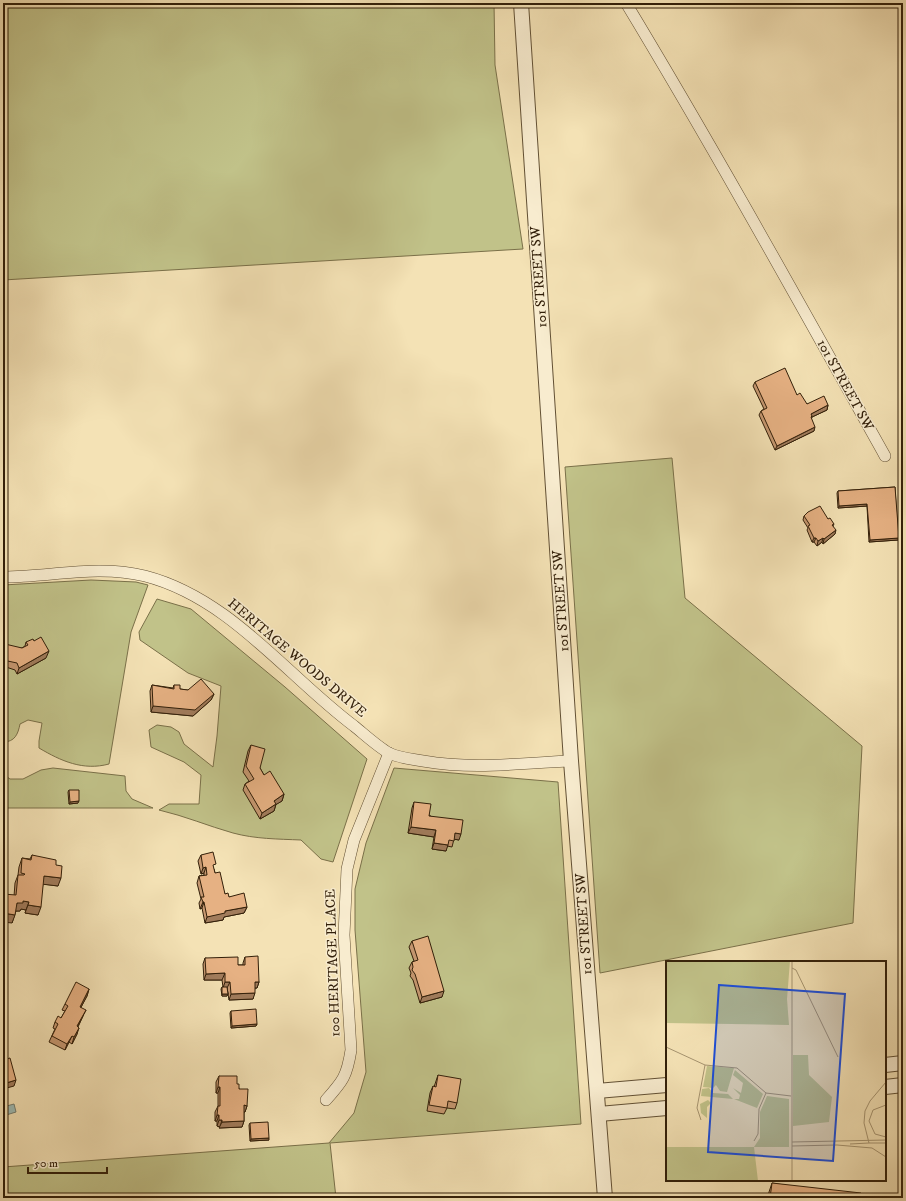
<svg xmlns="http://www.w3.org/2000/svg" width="906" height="1201" font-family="'IM FELL DW Pica',serif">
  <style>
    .green { fill: #c1c289; stroke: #7a7049 }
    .water { fill: #9ebcb5; stroke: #737d70 }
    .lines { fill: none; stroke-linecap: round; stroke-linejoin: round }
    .minor-casing { stroke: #625034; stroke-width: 12 }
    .tertiary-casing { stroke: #625034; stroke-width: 16 }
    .minor { stroke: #f8eccf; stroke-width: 11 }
    .tertiary { stroke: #f8eccf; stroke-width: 14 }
    .wall { fill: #c69871; stroke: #321f09 }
    .shaded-wall { fill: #a17c5c; stroke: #321f09 }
    .building { fill: #e6b183; stroke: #321f09 }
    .labels { text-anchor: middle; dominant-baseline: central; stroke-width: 3; stroke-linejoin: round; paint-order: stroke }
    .street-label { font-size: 14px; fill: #321f09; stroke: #f8eccf }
    .inset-road { fill: none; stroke: #a69470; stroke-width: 1 }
    .view { fill: #1d4ed8; fill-opacity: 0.15; stroke: #1d4ed8; stroke-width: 2 }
    .inset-edge { fill: none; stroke: #321f09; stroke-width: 2 }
  </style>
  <rect width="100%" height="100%" fill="#f4e2b5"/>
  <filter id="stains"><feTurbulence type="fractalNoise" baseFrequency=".005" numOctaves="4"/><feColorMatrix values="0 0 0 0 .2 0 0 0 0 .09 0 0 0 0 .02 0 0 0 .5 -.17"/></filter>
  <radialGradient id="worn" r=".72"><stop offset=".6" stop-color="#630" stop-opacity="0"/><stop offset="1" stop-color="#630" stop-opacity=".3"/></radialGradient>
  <g class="green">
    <polygon points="3,3 494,3 495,65 523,249 3,280"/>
    <polygon points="672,458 685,598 862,746 853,923 600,973 565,467"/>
    <path d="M91,580L136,582L148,585L131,632L109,764C83,771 61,761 39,748V741L42,723L28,720L20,724C18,734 15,742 3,742V585Z"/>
    <path d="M157,599L191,609L285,687L367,759L333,862L321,859L301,840C278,839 255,839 233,833C208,826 185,816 159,810L169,804H199L201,775L184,762L151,747L149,730L157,725L171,727L179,732L184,744L213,767L217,736L221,686L188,673L140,640L139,632Z"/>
    <polygon points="53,768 125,776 126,791 132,799 153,808 3,808 3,774 10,779 23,779 41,770"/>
    <polygon points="394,768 558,782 581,1124 330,1143 336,1198 3,1198 3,1167 329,1143 354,1113 366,1072 355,930 355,889 366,843"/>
  </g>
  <polygon class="water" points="14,1104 16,1112 3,1116 3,1107"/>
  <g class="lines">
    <g class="minor-casing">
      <g id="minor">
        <path d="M626,3C716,152 800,304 885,456"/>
        <path d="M3,577C51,577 97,564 145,576C230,598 286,675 354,726C364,734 378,747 389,753C399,758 412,759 423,761C475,770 519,763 571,761"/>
        <path d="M326,1100C343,1081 347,1076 351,1050L344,935L347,869L354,840L389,753"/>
      </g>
    </g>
    <g class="tertiary-casing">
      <g id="tertiary">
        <polyline points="521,3 571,761 605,1198"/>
        <polyline points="885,1065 903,1063"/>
        <polyline points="885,1087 903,1085"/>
        <polyline points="597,1091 667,1085"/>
        <polyline points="599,1114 667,1108"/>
      </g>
    </g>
    <use href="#minor" class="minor"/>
    <use href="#tertiary" class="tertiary"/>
  </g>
  <g class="wall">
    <polygon points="755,382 797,395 807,404 828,405 827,410 812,417 811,418 814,431 775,450 759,415 761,411 764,409 753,386"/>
    <polygon points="895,487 898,540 869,542 867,506 838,508 837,493 838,491"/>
    <polygon points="804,516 828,519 834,524 833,526 835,534 823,544 822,542 817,546 814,542 812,542 807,530 808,528 803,520"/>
    <polygon points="903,569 903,599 902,571"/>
    <polygon points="26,642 46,658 17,674 15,670 3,666 3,649 22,648 25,646"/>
    <polygon points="152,685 173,688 174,685 180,689 214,694 211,700 193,716 151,712 150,691"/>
    <polygon points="251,745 260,768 264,775 284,794 282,801 276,804 274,811 260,819 243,790 245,784 249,781 243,772 248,751"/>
    <polygon points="69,790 78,803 69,804 68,792"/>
    <polygon points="414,802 459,840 454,839 452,847 447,846 446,851 432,849 434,837 408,833 412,808"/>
    <polygon points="32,855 56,865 58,886 43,884 38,915 25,913 26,910 21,909 20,911 16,911 12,923 15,883 18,875 19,867 22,858 30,859"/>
    <polygon points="201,855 214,869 215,873 225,894 229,897 247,907 244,913 224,917 223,920 205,923 202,908 200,909 199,903 201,899 197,883 199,876 204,875 204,873 201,874 198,861"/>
    <polygon points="412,941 442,997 420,1003 413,980 410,976 411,973 409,968 412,962 414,961 409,947"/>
    <polygon points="245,957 259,982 257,988 255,988 253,999 229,1000 227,988 228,994 227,996 222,996 221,989 222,987 223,987 222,980 204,980 203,964 205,958 238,965 243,965 243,963"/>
    <polygon points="89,989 87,996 81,1007 83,1016 78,1027 77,1034 72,1044 69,1042 65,1050 49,1042 55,1029 53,1028 55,1022 61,1018 65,1011 62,1010 65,1004"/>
    <polygon points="231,1011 257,1024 256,1026 231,1028 230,1013"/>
    <polygon points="438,1075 457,1103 455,1109 447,1108 444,1114 427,1111 430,1093 433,1086 434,1087"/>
    <polygon points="219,1076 237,1084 247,1106 245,1112 244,1112 244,1121 242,1127 219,1128 220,1127 217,1126 217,1121 215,1121 215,1112 218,1106 218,1093 216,1093 216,1082"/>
    <polygon points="250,1123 269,1140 250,1141 249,1125"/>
    <polygon points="772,1183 861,1198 768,1198 769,1192"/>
  </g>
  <g class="shaded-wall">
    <polygon points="828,405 827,410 812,417 811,420 811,414"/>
    <polygon points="815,427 814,431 775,450 777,446"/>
    <polygon points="867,504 867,506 838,508 839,506"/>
    <polygon points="836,530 835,534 823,544 824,539"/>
    <polygon points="814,538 816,538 814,542 812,542"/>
    <polygon points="823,538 822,542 817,546 818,541"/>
    <polygon points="899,538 898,540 869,542 870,540"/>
    <polygon points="49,651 46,658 17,674 19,668"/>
    <polygon points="214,694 211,700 193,716 151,712 153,706"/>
    <polygon points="284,794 282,801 272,807 274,801"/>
    <polygon points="79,801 78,803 69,804 70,802"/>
    <polygon points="276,804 274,811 260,819 262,813"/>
    <polygon points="411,827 436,830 434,837 408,833"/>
    <polygon points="455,833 461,834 459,840 453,839"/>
    <polygon points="434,843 448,845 446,851 432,849"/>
    <polygon points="206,867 204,873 201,874 203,868"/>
    <polygon points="44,876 61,878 58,886 41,884"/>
    <polygon points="23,901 29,902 26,910 21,909 20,911 14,911 17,903"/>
    <polygon points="203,902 204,902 202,908 200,909"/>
    <polygon points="28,905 41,907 38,915 25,913"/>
    <polygon points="247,907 244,913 224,917 223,920 205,923 207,917 225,911"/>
    <polygon points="3,913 15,915 12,923 3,922"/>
    <polygon points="225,973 222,980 204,980 206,974"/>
    <polygon points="225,982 230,982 227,988 223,988"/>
    <polygon points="255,982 259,982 257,988 252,988"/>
    <polygon points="89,989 87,996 78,1013 80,1007"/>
    <polygon points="444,991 442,997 420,1003 422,997"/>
    <polygon points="255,993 253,999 229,1000 231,994"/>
    <polygon points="222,994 228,994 227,996 222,996"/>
    <polygon points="86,1010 75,1032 77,1026"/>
    <polygon points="257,1024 256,1026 231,1028 232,1026"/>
    <polygon points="79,1028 77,1034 72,1044 74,1037"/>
    <polygon points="72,1036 65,1050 67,1044"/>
    <polygon points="16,1080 14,1086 3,1089 3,1084"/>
    <polygon points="218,1087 220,1087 218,1093 216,1093"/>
    <polygon points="244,1105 247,1106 245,1112 242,1112"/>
    <polygon points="217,1115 219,1115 217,1121 215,1121"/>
    <polygon points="219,1120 222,1120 220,1127 217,1126"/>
    <polygon points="244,1121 242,1127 219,1128 222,1122"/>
    <polygon points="269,1138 269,1140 250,1141 251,1139"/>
  </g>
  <g class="building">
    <polygon points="785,368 797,395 800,393 807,404 824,396 828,405 811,414 812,416 811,417 815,427 777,446 761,411 767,408 755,382"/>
    <polygon points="895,487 899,538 870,540 867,504 839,506 838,491"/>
    <polygon points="820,506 828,519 830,518 834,524 832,525 836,530 824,539 823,538 818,541 816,538 814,538 808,526 810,525 804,516 808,512"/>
    <polygon points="41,637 49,651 19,668 17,663 3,660 3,649 5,644 22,648 28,645 26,642 33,639 34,641"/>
    <polygon points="201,679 214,694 195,710 153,706 152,685 174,689 174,685 180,685 180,689 188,690"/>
    <polygon points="251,745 265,749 260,768 264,775 270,771 284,794 274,801 276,804 262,813 245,784 254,779 246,766"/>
    <polygon points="69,790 79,790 79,801 70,802"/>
    <polygon points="414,802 431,804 429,816 463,820 461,834 455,833 454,841 449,840 448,845 434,843 436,830 411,827"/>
    <polygon points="213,852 216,864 213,865 215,873 220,872 225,894 228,893 229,897 244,893 247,907 225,911 225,913 207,917 204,902 203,902 201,897 204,897 199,876 207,875 206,867 203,868 201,855"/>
    <polygon points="32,855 56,860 56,865 62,866 61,878 44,876 41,907 28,905 29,902 23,901 23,903 17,903 15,915 3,913 3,894 16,895 18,875 24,875 25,874 21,873 22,858 31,860"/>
    <polygon points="428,936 444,991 422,997 415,974 412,970 413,967 412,962 418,960 412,941"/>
    <polygon points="258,956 259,982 255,982 255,993 231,994 230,982 225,982 225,973 206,974 205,958 238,957 238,965 245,965 245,957"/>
    <polygon points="76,982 89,989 80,1007 86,1010 77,1026 79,1028 74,1037 72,1036 67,1044 52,1036 58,1024 55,1022 58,1016 61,1018 68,1006 65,1004"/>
    <polygon points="222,987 227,987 228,994 222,994"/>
    <polygon points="256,1009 257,1024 232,1026 231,1011"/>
    <polygon points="10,1058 16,1080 3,1084 3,1060"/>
    <polygon points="438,1075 461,1079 457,1103 448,1101 447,1108 429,1105 433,1086 436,1087"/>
    <polygon points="219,1076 237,1076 237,1084 239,1084 239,1089 248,1089 247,1106 244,1105 244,1121 222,1122 222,1120 219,1120 219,1115 217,1115 218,1106 220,1106 220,1087 218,1087"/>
    <polygon points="268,1122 269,1138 251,1139 250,1123"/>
    <polygon points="772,1183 861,1193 861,1198 770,1198"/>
  </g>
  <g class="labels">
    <g class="street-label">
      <text transform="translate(539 277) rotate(-94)">101 STREET SW</text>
      <text transform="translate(845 385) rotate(61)">101 STREET SW</text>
      <text transform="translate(561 601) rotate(-94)">101 STREET SW</text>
      <text transform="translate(297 658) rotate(40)">HERITAGE WOODS DRIVE</text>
      <text transform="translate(584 924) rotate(-94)">101 STREET SW</text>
      <text transform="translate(333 963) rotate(-92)">100 HERITAGE PLACE</text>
    </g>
  </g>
  <g transform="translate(666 961)">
    <rect width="220" height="220" fill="#f4e2b5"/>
    <path d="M0,0H124L121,38L123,64L0,62ZM127,94H142L143,114L166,136L163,161L127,165ZM41,105L68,107L61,131L54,130L50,124L47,127L37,126ZM69,109L97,133L91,147L68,138H73L74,134L67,127L75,132L77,122L67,114ZM43,127L47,132L62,133L67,138L35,135L36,128ZM101,135L123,138V186H88L92,220H0V186H88L94,177V151ZM42,139L45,142L41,146V157L35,152L34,143Z" fill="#c1c289"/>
    <path class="inset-road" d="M126,0V220M126,7L130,9L172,96M0,86L39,104L71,107L100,132L125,135M220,144L207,149L203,160L209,173L220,176M35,159L31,147L39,104M88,180L92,173L93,148L100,132M126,181L220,179M203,182H220M203,182L198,162L199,150L204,140L220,121M184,183L203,182M171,184L206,187L220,196M126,185L171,184"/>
    <path class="view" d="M53,24L179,33L167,200L42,191Z"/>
    <rect width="220" height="220" class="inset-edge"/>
  </g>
  <rect width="906" height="1201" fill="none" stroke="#f4e2b5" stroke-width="16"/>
  <rect x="4" y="4" width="898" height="1193" fill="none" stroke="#321f09" stroke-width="2"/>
  <rect x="8" y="8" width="890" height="1185" fill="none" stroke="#321f09"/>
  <path d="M28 1167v6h79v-6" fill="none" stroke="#321f09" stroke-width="2"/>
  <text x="34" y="1167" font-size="12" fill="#321f09" stroke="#f8eccf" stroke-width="3" paint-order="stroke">50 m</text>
  <rect width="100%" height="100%" filter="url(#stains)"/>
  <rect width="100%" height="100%" fill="url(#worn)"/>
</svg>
